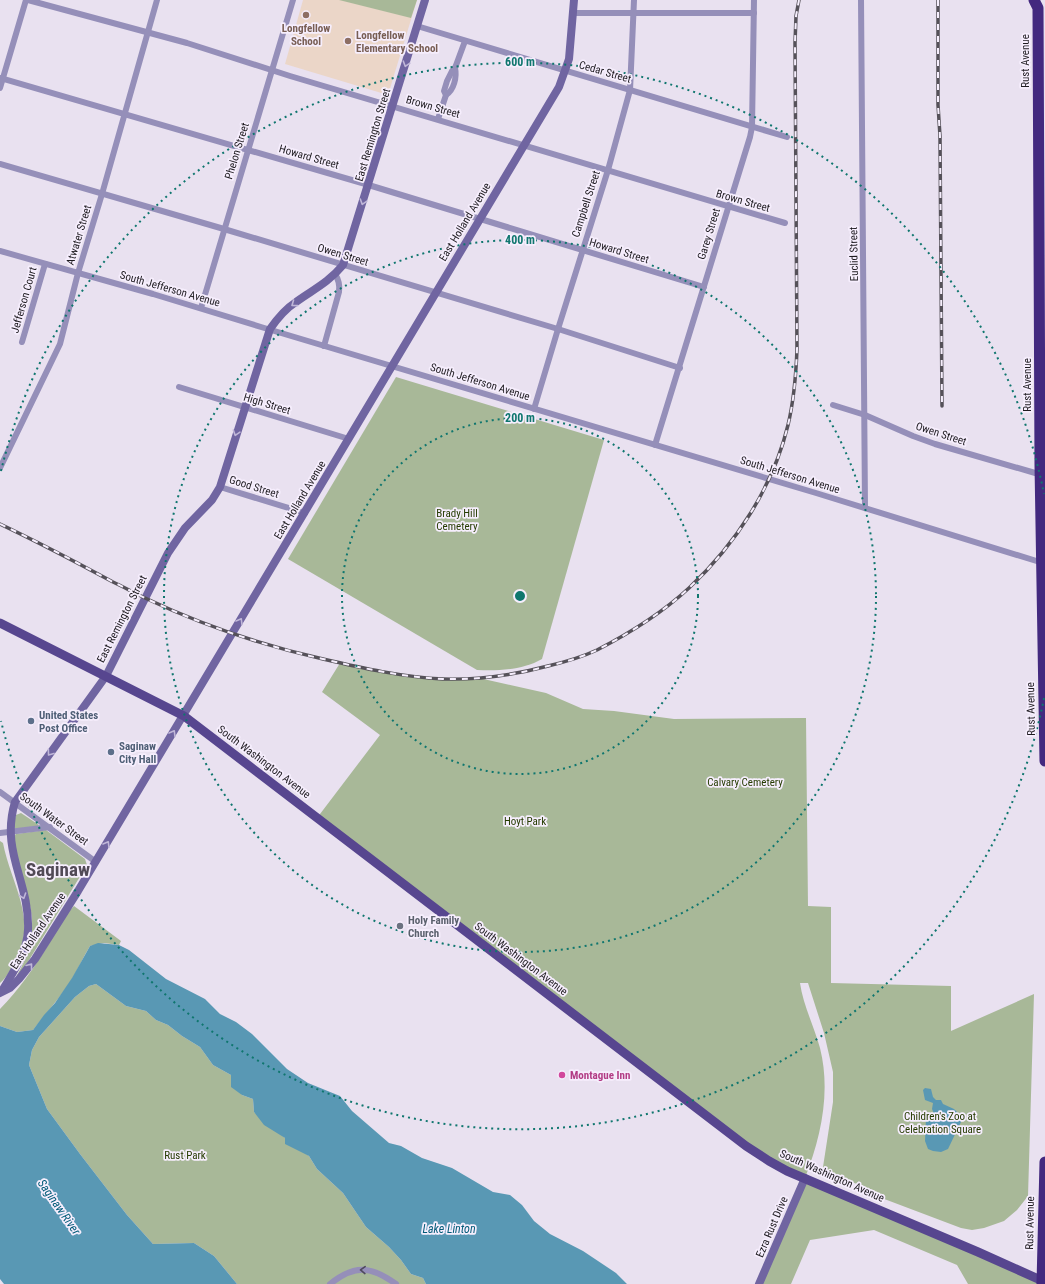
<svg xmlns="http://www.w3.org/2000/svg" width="1045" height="1284" font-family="'Roboto Condensed',sans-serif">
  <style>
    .education { fill: #ebd6c8 }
    .green { fill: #a8b898 }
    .water { fill: #5998b4 }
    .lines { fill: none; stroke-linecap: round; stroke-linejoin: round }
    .street { stroke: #958fb9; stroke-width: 6 }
    .secondary { stroke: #7065a1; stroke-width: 8 }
    .primary { stroke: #57468f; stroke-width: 9 }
    .highway { stroke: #43297f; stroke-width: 11 }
    .rail-casing { stroke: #555159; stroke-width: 3.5 }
    .rail { stroke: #f6eefd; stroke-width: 2; stroke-dasharray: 6; stroke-linecap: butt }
    .oneway { stroke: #c0b7d8 }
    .oneway2 { stroke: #4e495d }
    .ring { fill: none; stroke: #0f766e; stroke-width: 2; stroke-dasharray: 2 4 }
    .education-dot { fill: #8d6e63; stroke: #f6eefd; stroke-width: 1.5 }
    .service-dot { fill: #5c6f8a; stroke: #f6eefd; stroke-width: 1.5 }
    .worship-dot { fill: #6b7280; stroke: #f6eefd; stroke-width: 1.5 }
    .hotel-dot { fill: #d1479c; stroke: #f6eefd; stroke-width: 1.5 }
    .labels { text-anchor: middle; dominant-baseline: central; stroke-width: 3.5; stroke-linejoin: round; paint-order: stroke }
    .education-label { font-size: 11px; font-weight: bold; fill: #785e54; stroke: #f6eefd }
    .street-label { font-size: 11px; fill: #1e1b20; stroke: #f6eefd }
    .park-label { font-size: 11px; fill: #253b00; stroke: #f6eefd }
    .service-label { font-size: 11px; font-weight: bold; fill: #4e5e75; stroke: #f6eefd; text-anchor: start }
    .worship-label { font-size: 11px; font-weight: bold; fill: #5b616d; stroke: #f6eefd; text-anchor: start }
    .hotel-label { font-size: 11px; font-weight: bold; fill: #b23c85; stroke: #f6eefd; text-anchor: start }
    .water-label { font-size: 12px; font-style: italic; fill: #025b78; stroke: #f6eefd }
    .town-label { font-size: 19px; font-weight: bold; fill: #514a56; stroke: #f6eefd }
    .centre { fill: #0f766e; stroke: #f6eefd; stroke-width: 2 }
    .ring-label { font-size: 12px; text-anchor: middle; font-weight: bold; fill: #0f766e; stroke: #f6eefd; stroke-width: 3.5; stroke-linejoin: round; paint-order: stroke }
  </style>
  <rect width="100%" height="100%" fill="#e9e1f0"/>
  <polygon class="education" points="303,0 417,0 388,95 285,64"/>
  <g class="green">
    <polygon points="339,0 417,0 411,18"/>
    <path d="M396,377L604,440L542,659C523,670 499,671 477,670L288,559Z"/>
    <path d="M340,663L407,676L444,679L479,678L546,693L583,709L614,711L674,719L806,718L808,906L831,907V983L951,986V1031L1034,994L1028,1196L1017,1210L1004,1221L984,1228L972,1230L961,1228L879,1197L862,1186L827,1172L823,1167L833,1102V1072L824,1033L808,983H800C803,1005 814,1026 820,1048C831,1092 821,1137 805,1178L1042,1284H968L957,1265L874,1230L810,1240L791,1284H759L805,1178L769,1161L317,818L380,735L322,692Z"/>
    <polygon points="21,813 39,825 38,826 15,829 13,824 16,815"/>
    <path d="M46,830L85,859L87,865L26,965L16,977C32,951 37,924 27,895C23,882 17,870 14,857C12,851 14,843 14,836L16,834Z"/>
    <path d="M0,841L3,843C11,885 38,918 16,961C11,969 7,977 0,983Z"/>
    <path d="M74,906L121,941L119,945L104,943L90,946C83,957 78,969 72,979C60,998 46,1013 33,1030L17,1032L0,1026V1009C18,991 33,969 47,947C55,934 62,917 74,906Z"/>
    <polygon points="96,984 126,1006 146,1011 156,1020 168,1025 182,1036 200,1047 213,1065 231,1075 242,1095 253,1099 254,1112 285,1138 309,1156 317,1169 343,1193 366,1227 389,1247 401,1260 411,1274 423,1278 426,1284 237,1284 214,1256 194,1243 153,1244 127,1215 80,1154 47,1109 29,1065 32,1050 39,1037 75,997 89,986"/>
  </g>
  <g class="water">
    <polygon points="98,943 119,945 129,950 166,979 205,999 220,1014 236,1022 252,1034 287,1069 308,1083 340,1096 352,1111 389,1143 401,1146 422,1158 452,1168 493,1192 510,1195 522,1205 534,1221 550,1234 583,1251 616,1273 627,1284 426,1284 423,1278 411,1274 401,1260 389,1247 366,1227 343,1193 317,1169 309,1156 285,1144 285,1138 264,1125 254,1112 253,1099 242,1095 231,1087 231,1075 213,1065 200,1047 182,1036 168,1025 156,1020 146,1011 126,1006 96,984 89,986 75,997 39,1037 32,1050 29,1065 47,1109 80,1154 127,1215 153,1244 194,1243 214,1256 237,1284 4,1284 0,1279 0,1026 17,1032 33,1030 44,1015 55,1003 72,978 90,946"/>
    <polygon points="925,1088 931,1089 933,1097 936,1100 941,1100 943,1104 954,1109 960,1115 961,1122 948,1149 941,1152 933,1151 928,1149 925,1141 926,1118 934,1114 932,1109 933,1103 925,1100 923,1090"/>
  </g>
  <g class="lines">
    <g class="street">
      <polyline points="28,0 187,43 290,76 785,223"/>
      <polyline points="861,0 865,508"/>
      <polyline points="573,13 754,13"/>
      <polyline points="417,26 787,137"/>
      <polyline points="0,78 362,183 704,287"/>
      <polyline points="0,88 26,0"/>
      <path d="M446,95C454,90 457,77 455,68"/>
      <polyline points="438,119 446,95 444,91 447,81 452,71 455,68 465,41"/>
      <polyline points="0,164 224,229 558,329 680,368"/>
      <polyline points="0,251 153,294 261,327 816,493 1043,563"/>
      <polyline points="201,308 293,0"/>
      <polyline points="22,342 45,264"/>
      <path d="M324,346L339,292C340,285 339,280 335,274"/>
      <polyline points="179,387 349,439"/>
      <polyline points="833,405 865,415 913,436 935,444 1042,475"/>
      <polyline points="534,409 558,329 608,170 630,90 634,0"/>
      <polyline points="655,445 750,137 752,127 754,0"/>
      <polyline points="0,468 60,344 78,273 102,194 157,0"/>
      <polyline points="220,487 305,513"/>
      <polyline points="0,792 96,862"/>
      <polyline points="0,833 50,827"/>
      <path d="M330,1284C355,1264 371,1266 396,1284"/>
    </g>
    <g class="secondary">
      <path d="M2,991C13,972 27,953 28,930C30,882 0,852 15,802L106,676L168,553L185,528L212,500L220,487L270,329C277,319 285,309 296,302C314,289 328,283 343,265L425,0"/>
      <polyline points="0,993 10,988 19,979 35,959 78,891 559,87 569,59 574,0"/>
      <polyline points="759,1284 805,1178"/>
    </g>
    <polyline class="primary" points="0,623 184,716 746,1146 769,1161 787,1171 978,1252 1045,1282"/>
    <g class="highway">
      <polyline points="1034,0 1038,8 1040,465 1045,761"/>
      <polyline points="1042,1284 1045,1162"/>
    </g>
    <g class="rail-casing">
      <g id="rail">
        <polyline points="938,0 938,105 940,136 942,406"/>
        <path d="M0,524C38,542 76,562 113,582C124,587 134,593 145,598C202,625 261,645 323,659C362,668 402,677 443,679C479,680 514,675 548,666C565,662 582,657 597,650C630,633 662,613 689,588C736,544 773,487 788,425C794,400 796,375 797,349L795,43L796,16L799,0"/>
      </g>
    </g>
    <use href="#rail" class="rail"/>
  </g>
  <defs><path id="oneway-chevron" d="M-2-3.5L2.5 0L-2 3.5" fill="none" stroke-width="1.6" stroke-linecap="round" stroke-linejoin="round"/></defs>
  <g class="oneway">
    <use href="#oneway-chevron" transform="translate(406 64) rotate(107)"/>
    <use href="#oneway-chevron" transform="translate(363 202) rotate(108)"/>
    <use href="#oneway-chevron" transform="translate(294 304) rotate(144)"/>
    <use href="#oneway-chevron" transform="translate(236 433) rotate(108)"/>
    <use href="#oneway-chevron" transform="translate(240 621) rotate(-59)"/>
    <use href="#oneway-chevron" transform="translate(173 733) rotate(-59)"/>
    <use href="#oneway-chevron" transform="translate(50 753) rotate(126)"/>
    <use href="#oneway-chevron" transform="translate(107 844) rotate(-59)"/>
    <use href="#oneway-chevron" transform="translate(23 896) rotate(71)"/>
    <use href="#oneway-chevron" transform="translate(30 966) rotate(-52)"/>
  </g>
  <use class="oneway2" href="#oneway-chevron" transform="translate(363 1270) rotate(-178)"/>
  <g class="ring">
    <circle cx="520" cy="596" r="178"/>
    <circle cx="520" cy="596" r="356"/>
    <path d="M1044 698A534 534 0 0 1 1 721M1 471A534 534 0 0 1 1044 494"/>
  </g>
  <g class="education-dot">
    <circle cx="306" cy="15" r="4"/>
    <circle cx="348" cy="41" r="4"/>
  </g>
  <g class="service-dot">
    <circle cx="31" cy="721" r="4"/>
    <circle cx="111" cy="752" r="4"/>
  </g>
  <circle class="worship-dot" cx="400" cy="926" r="4"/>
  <circle class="hotel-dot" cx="562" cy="1075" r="4"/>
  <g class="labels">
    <g class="education-label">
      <text x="306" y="28">Longfellow<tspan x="306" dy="13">School</tspan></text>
      <text x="356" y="35" text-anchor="start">Longfellow<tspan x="356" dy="13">Elementary School</tspan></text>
    </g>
    <g class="street-label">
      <text transform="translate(1025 61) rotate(-90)">Rust Avenue</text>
      <text transform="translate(605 72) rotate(16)">Cedar Street</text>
      <text transform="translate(433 107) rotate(16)">Brown Street</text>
      <text transform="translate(373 135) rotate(-73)">East Remington Street</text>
      <text transform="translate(237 151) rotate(-73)">Phelon Street</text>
      <text transform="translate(309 157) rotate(16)">Howard Street</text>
      <text transform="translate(743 201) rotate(16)">Brown Street</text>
      <text transform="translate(586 204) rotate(-72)">Campbell Street</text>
      <text transform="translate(465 222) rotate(-59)">East Holland Avenue</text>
      <text transform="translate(709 234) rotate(-73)">Garey Street</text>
      <text transform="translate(79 235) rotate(-73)">Atwater Street</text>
      <text transform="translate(619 251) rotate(17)">Howard Street</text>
      <text transform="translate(854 254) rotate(-91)">Euclid Street</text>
      <text transform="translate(343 255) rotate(17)">Owen Street</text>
      <text transform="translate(170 289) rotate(16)">South Jefferson Avenue</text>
      <text transform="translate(24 300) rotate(-74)">Jefferson Court</text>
      <text transform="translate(480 382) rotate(17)">South Jefferson Avenue</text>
      <text transform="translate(1027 385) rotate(-90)">Rust Avenue</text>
      <text transform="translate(267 404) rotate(17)">High Street</text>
      <text transform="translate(941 434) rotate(18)">Owen Street</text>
      <text transform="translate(790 475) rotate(17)">South Jefferson Avenue</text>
      <text transform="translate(254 487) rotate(17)">Good Street</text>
      <text transform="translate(300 500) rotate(-59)">East Holland Avenue</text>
      <text transform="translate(122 619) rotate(-63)">East Remington Street</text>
      <text transform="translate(1031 709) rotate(-91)">Rust Avenue</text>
      <text transform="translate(264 762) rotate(37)">South Washington Avenue</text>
      <text transform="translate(54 819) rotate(36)">South Water Street</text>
      <text transform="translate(38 931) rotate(-56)">East Holland Avenue</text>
      <text transform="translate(521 959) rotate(37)">South Washington Avenue</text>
      <text transform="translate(832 1176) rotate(24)">South Washington Avenue</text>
      <text transform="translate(1030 1223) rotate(-89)">Rust Avenue</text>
      <text transform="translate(772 1227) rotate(-67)">Ezra Rust Drive</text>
    </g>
    <g class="park-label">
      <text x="457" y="513">Brady Hill<tspan x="457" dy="13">Cemetery</tspan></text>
      <text x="745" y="782">Calvary Cemetery</text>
      <text x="525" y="821">Hoyt Park</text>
      <text x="940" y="1116">Children's Zoo at<tspan x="940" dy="13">Celebration Square</tspan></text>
      <text x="185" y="1155">Rust Park</text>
    </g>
    <g class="service-label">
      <text x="39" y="715">United States<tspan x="39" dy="13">Post Office</tspan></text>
      <text x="119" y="746">Saginaw<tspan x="119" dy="13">City Hall</tspan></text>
    </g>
    <g class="worship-label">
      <text x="408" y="920">Holy Family<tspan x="408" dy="13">Church</tspan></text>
    </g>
    <g class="hotel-label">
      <text x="570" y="1075">Montague Inn</text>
    </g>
    <g class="water-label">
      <text transform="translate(59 1207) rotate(55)">Saginaw River</text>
      <text x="449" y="1229">Lake Linton</text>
    </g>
    <g class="town-label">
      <text x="58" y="869">Saginaw</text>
    </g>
  </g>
  <circle cx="520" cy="596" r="6" class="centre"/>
  <g class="ring-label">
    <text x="520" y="66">600 m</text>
    <text x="520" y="244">400 m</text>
    <text x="520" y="422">200 m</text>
  </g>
</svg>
